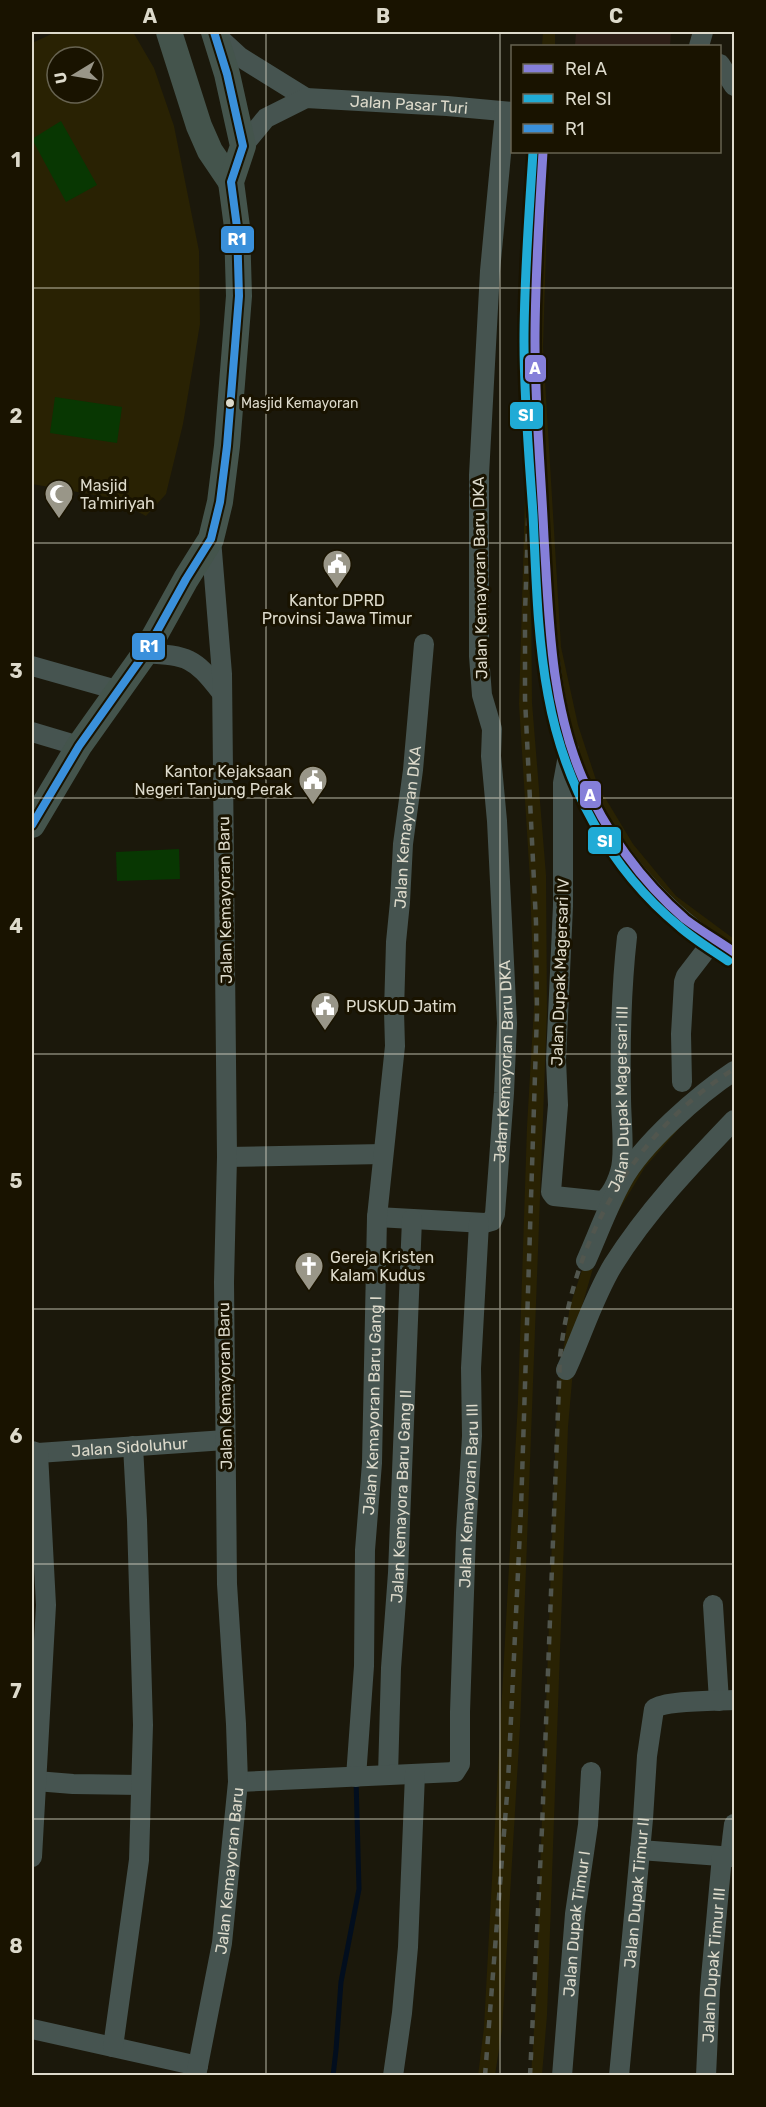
<svg xmlns="http://www.w3.org/2000/svg" width="766" height="2107" font-family="Rubik,sans-serif">
  <style>
    .commercial { fill: #2d1e16 }
    .built { fill: #292203; fill-rule: evenodd }
    .green { fill: #083702 }
    .lines { fill: none; stroke-linecap: round; stroke-linejoin: round }
    .stream { stroke: #020e1e; stroke-width: 5 }
    .minor { stroke: #465450; stroke-width: 20 }
    .major { stroke: #44544c; stroke-width: 26 }
    .rail { stroke: #51564e; stroke-width: 4.5; stroke-dasharray: 8 8; stroke-linecap: butt }
    .bus-1-casing { stroke: #191300; stroke-width: 12 }
    .bus-1 { stroke: #3a90db; stroke-width: 8 }
    .rail-1-casing { stroke: #191300; stroke-width: 14 }
    .rail-2-casing { stroke: #191300; stroke-width: 14 }
    .rail-1 { stroke: #857fd9; stroke-width: 9 }
    .rail-2 { stroke: #20abd6; stroke-width: 9 }
    .grid { fill: none; stroke: #dddacb; stroke-width: 1.5; stroke-opacity: 0.55 }
    .bus-dot { fill: #dddacb; stroke: #191300; stroke-width: 2 }
    .labels { text-anchor: middle; dominant-baseline: central; stroke-width: 6; stroke-linejoin: round; paint-order: stroke }
    .bus-label { font-size: 14px; fill: #dddacb; stroke: #191300; text-anchor: start }
    .street-label { font-size: 16px; fill: #dddacb; stroke: #191300 }
    .poi-label { font-size: 16px; fill: #dddacb; stroke: #191300; text-anchor: start }
    .line-badge { stroke: #191300; stroke-width: 2 }
    .badge-label { font-size: 16px; text-anchor: middle; font-weight: bold; fill: #fff }
    .neatline { fill: none; stroke: #dddacb; stroke-width: 2 }
    .grid-label { font-size: 20px; text-anchor: middle; font-weight: bold; fill: #dddacb }
  </style>
  <rect width="100%" height="100%" fill="#1b180b"/>
  <polygon class="commercial" points="576,32 671,32 670,46 575,46"/>
  <g class="built">
    <path d="M56,32H133L154,68L174,126L199,251L200,324L183,424L166,494L146,516L112,498L32,484V43ZM57,57H93V93H57Z"/>
    <polygon points="543,32 555,32 555,46 542,46"/>
    <polygon points="535,152 549,152 543,347 561,647 578,725 598,786 633,844 676,896 734,939 734,955 625,855 589,790 564,726 550,646 543,536 533,535 531,587 532,703 546,875 547,1012 520,1727 502,2030 495,2075 478,2076 484,2027 518,1401 527,1127 534,1007 530,880 519,704"/>
    <polygon points="729,1084 684,1123 645,1167 601,1240 577,1324 568,1427 547,2015 542,2075 531,2076 535,2013 556,1429 560,1372 570,1306 592,1240 637,1163"/>
  </g>
  <g class="green">
    <polygon points="61,121 97,185 66,202 32,139"/>
    <polygon points="55,397 122,407 117,443 50,433"/>
    <polygon points="179,849 180,879 117,881 116,852"/>
  </g>
  <g class="lines">
    <polyline class="stream" points="333,2076 336,2050 341,1982 359,1889 356,1779"/>
    <g class="minor">
      <polyline points="215,34 240,57 306,98"/>
      <polyline points="699,46 703,32"/>
      <polyline points="720,64 734,86"/>
      <path id="s1" d="M243,146L266,118L306,98L447,106L512,112"/>
      <path d="M546,624C551,679 558,729 578,781C582,791 588,800 593,810C626,869 675,923 734,956"/>
      <path d="M145,653C188,656 194,657 221,692"/>
      <polyline points="32,666 117,690"/>
      <polyline points="32,732 79,746"/>
      <path id="s2" d="M569,750L563,783V906L556,1060L558,1105L551,1192L554,1196L602,1201C613,1195 621,1173 622,1161C624,1140 621,1118 621,1097C620,1044 621,990 627,937"/>
      <polyline points="682,1082 681,1034 684,982 686,976 706,950"/>
      <polyline points="227,1157 383,1154"/>
      <path id="s3" d="M377,1217L485,1223L492,1221L495,1214L504,1093L507,1023L497,821L491,756L492,729L482,695L479,656V475L490,271L505,112"/>
      <path d="M586,1261C598,1234 608,1206 622,1181C642,1144 699,1094 734,1071"/>
      <path d="M566,1370C582,1336 593,1298 613,1265C647,1211 690,1166 734,1120"/>
      <path id="s4" d="M32,1451L38,1453L225,1440"/>
      <polyline points="713,1605 719,1701"/>
      <path id="s5" d="M388,1775L391,1668L398,1573L412,1219"/>
      <path id="s6" d="M356,1777L364,1666L365,1550L372,1463L377,1217L395,1046L394,1011L396,942L400,902L403,844L413,770L424,644"/>
      <polyline points="36,1781 73,1784 140,1785"/>
      <path id="s7" d="M238,1782L455,1772L460,1764V1712L466,1533L472,1436L471,1368L479,1223"/>
      <polyline points="640,1850 734,1857"/>
      <polyline points="32,1857 46,1605 38,1453"/>
      <polyline points="730,1857 734,1824"/>
      <polyline points="32,2029 198,2066"/>
      <polyline points="113,2047 139,1860 143,1725 137,1520 133,1446"/>
      <path id="s8" d="M196,2076L222,1943L238,1782L236,1724L227,1584L224,1282L227,1157L222,674L211,539"/>
      <polyline points="393,2076 402,2013 408,1947 415,1774"/>
      <path id="s9" d="M562,2076L575,1914L588,1825L591,1772"/>
      <path id="s10" d="M619,2076L643,1819L647,1756L654,1709C665,1700 718,1701 734,1700"/>
      <path id="s11" d="M706,2076L710,1989L722,1856"/>
    </g>
    <g class="major">
      <polyline points="169,32 199,126 210,151 231,182"/>
      <polyline points="32,825 79,746 145,653 186,579 211,539 220,502 227,446 239,296 237,227 231,182 243,146 227,74 214,32"/>
    </g>
    <g class="rail">
      <polyline points="485,2076 508,1782 521,1509 537,1013 536,922 525,699 525,613 535,316"/>
      <path d="M530,2076L542,1828L560,1358C572,1240 634,1132 734,1069"/>
    </g>
    <g class="bus-1-casing">
      <polyline id="bus-1" points="32,825 79,746 145,653 186,579 211,539 220,502 227,446 239,296 237,227 231,182 243,146 227,74 214,32"/>
    </g>
    <use href="#bus-1" class="bus-1"/>
    <g class="rail-1-casing">
      <path id="rail-1" d="M543,152C539,215 535,279 535,342C535,407 541,472 544,537C549,617 550,702 582,777C605,831 641,881 685,919C701,931 718,941 734,952"/>
    </g>
    <g class="rail-2-casing">
      <path id="rail-2" d="M533,152C529,215 524,278 524,342C524,400 529,457 533,514C536,575 537,636 548,695C564,784 609,869 680,927C695,940 712,950 728,961"/>
    </g>
    <use href="#rail-1" class="rail-1"/>
    <use href="#rail-2" class="rail-2"/>
  </g>
  <path class="grid" d="M266,32V2076M500,32V2076M32,288H734M32,543H734M32,798H734M32,1054H734M32,1309H734M32,1564H734M32,1819H734"/>
  <defs>
    <g id="mosque-pin" transform="scale(1.5)"><path d="M0 17L-7.5 6A9.5 9.5 0 1 1 7.5 6Z" fill="#999688" stroke="#191300"/><path d="M3.5-4.9A6 6 0 1 0 3.5 4.9A5 5 0 1 1 3.5-4.9Z" fill="#fff"/></g>
    <g id="civic-pin" transform="scale(1.5)"><path d="M0 17L-7.5 6A9.5 9.5 0 1 1 7.5 6Z" fill="#999688" stroke="#191300"/><path d="M-.6-6.5H3V-4.5H.6V-3L4-1V1h2V6H-6V1h2V-1L-.6-3ZM-1.2 2.5V6h2.4V2.5Z" fill="#fff"/></g>
    <g id="church-pin" transform="scale(1.5)"><path d="M0 17L-7.5 6A9.5 9.5 0 1 1 7.5 6Z" fill="#999688" stroke="#191300"/><path d="M-1.2-6h2.4v3.5h3.3v2.4h-3.3V6h-2.4V-.1h-3.3v-2.4h3.3Z" fill="#fff"/></g>
  </defs>
  <g fill-rule="evenodd">
    <use href="#mosque-pin" x="59" y="494"/>
    <use href="#civic-pin" x="337" y="564"/>
    <use href="#civic-pin" x="313" y="780"/>
    <use href="#civic-pin" x="325" y="1006"/>
    <use href="#church-pin" x="309" y="1266"/>
  </g>
  <circle class="bus-dot" cx="230" cy="403" r="5"/>
  <g class="labels">
    <g class="bus-label">
      <text x="241" y="403">Masjid Kemayoran</text>
    </g>
    <g class="street-label">
      <text stroke="none"><textPath href="#s1" startOffset="184">Jalan Pasar Turi</textPath></text>
      <text transform="translate(480 578) rotate(-91)">Jalan Kemayoran Baru DKA</text>
      <text stroke="none"><textPath href="#s6" startOffset="952">Jalan Kemayoran DKA</textPath></text>
      <text transform="translate(225 900) rotate(-91)">Jalan Kemayoran Baru</text>
      <text transform="translate(560 972) rotate(-88)">Jalan Dupak Magersari IV</text>
      <text stroke="none"><textPath href="#s3" startOffset="276">Jalan Kemayoran Baru DKA</textPath></text>
      <text stroke="none"><textPath href="#s2" startOffset="604">Jalan Dupak Magersari III</textPath></text>
      <text transform="translate(225 1386) rotate(-91)">Jalan Kemayoran Baru</text>
      <text stroke="none"><textPath href="#s6" startOffset="372">Jalan Kemayoran Baru Gang I</textPath></text>
      <text stroke="none"><textPath href="#s4" startOffset="98">Jalan Sidoluhur</textPath></text>
      <text stroke="none"><textPath href="#s7" startOffset="495">Jalan Kemayoran Baru III</textPath></text>
      <text stroke="none"><textPath href="#s5" startOffset="279">Jalan Kemayora Baru Gang II</textPath></text>
      <text stroke="none"><textPath href="#s8" startOffset="208">Jalan Kemayoran Baru</textPath></text>
      <text stroke="none"><textPath href="#s10" startOffset="184">Jalan Dupak Timur II</textPath></text>
      <text stroke="none"><textPath href="#s9" startOffset="153">Jalan Dupak Timur I</textPath></text>
      <text stroke="none"><textPath href="#s11" startOffset="111">Jalan Dupak Timur III</textPath></text>
    </g>
    <g class="poi-label">
      <text x="80" y="485">Masjid<tspan x="80" dy="18">Ta'miriyah</tspan></text>
      <text x="337" y="600" text-anchor="middle">Kantor DPRD<tspan x="337" dy="18">Provinsi Jawa Timur</tspan></text>
      <text x="292" y="771" text-anchor="end">Kantor Kejaksaan<tspan x="292" dy="18">Negeri Tanjung Perak</tspan></text>
      <text x="346" y="1006">PUSKUD Jatim</text>
      <text x="330" y="1257">Gereja Kristen<tspan x="330" dy="18">Kalam Kudus</tspan></text>
    </g>
  </g>
  <g class="line-badge">
    <rect x="220" y="225" width="35" height="29" rx="6" fill="#3a90db"/>
    <rect x="524" y="354" width="23" height="29" rx="6" fill="#857fd9"/>
    <rect x="509" y="401" width="35" height="29" rx="6" fill="#20abd6"/>
    <rect x="131" y="632" width="35" height="29" rx="6" fill="#3a90db"/>
    <rect x="579" y="780" width="23" height="29" rx="6" fill="#857fd9"/>
    <rect x="587" y="826" width="35" height="29" rx="6" fill="#20abd6"/>
  </g>
  <g class="badge-label">
    <text x="237" y="245">R1</text>
    <text x="535" y="374">A</text>
    <text x="526" y="421">SI</text>
    <text x="149" y="652">R1</text>
    <text x="590" y="801">A</text>
    <text x="605" y="847">SI</text>
  </g>
  <rect width="766" height="2107" fill="none" stroke="#191300" stroke-width="66"/>
  <rect x="511" y="45" width="210" height="108" fill="#191300" stroke="#676351" stroke-width="1.5"/>
  <rect x="523" y="64" width="30" height="9" fill="#857fd9" stroke="#676351" stroke-width="1.5"/>
  <text x="565" y="75" font-size="18" fill="#dddacb">Rel A</text>
  <rect x="523" y="94" width="30" height="9" fill="#20abd6" stroke="#676351" stroke-width="1.5"/>
  <text x="565" y="105" font-size="18" fill="#dddacb">Rel SI</text>
  <rect x="523" y="124" width="30" height="9" fill="#3a90db" stroke="#676351" stroke-width="1.5"/>
  <text x="565" y="135" font-size="18" fill="#dddacb">R1</text>
  <g transform="translate(75 75) rotate(259)"><circle r="28" fill="#191300" stroke="#676351" stroke-width="1.5"/>
  <path d="M0-4.5L10 22L0 15L-10 22Z" fill="#999688"/>
  <text y="-9" font-size="16" font-weight="bold" text-anchor="middle" fill="#dddacb">U</text>
  </g>
  <rect x="33" y="33" width="700" height="2041" class="neatline"/>
  <g class="grid-label">
    <text x="150" y="23">A</text>
    <text x="383" y="23">B</text>
    <text x="616" y="23">C</text>
    <text x="16" y="167">1</text>
    <text x="16" y="423">2</text>
    <text x="16" y="678">3</text>
    <text x="16" y="933">4</text>
    <text x="16" y="1188">5</text>
    <text x="16" y="1443">6</text>
    <text x="16" y="1698">7</text>
    <text x="16" y="1953">8</text>
  </g>
</svg>
